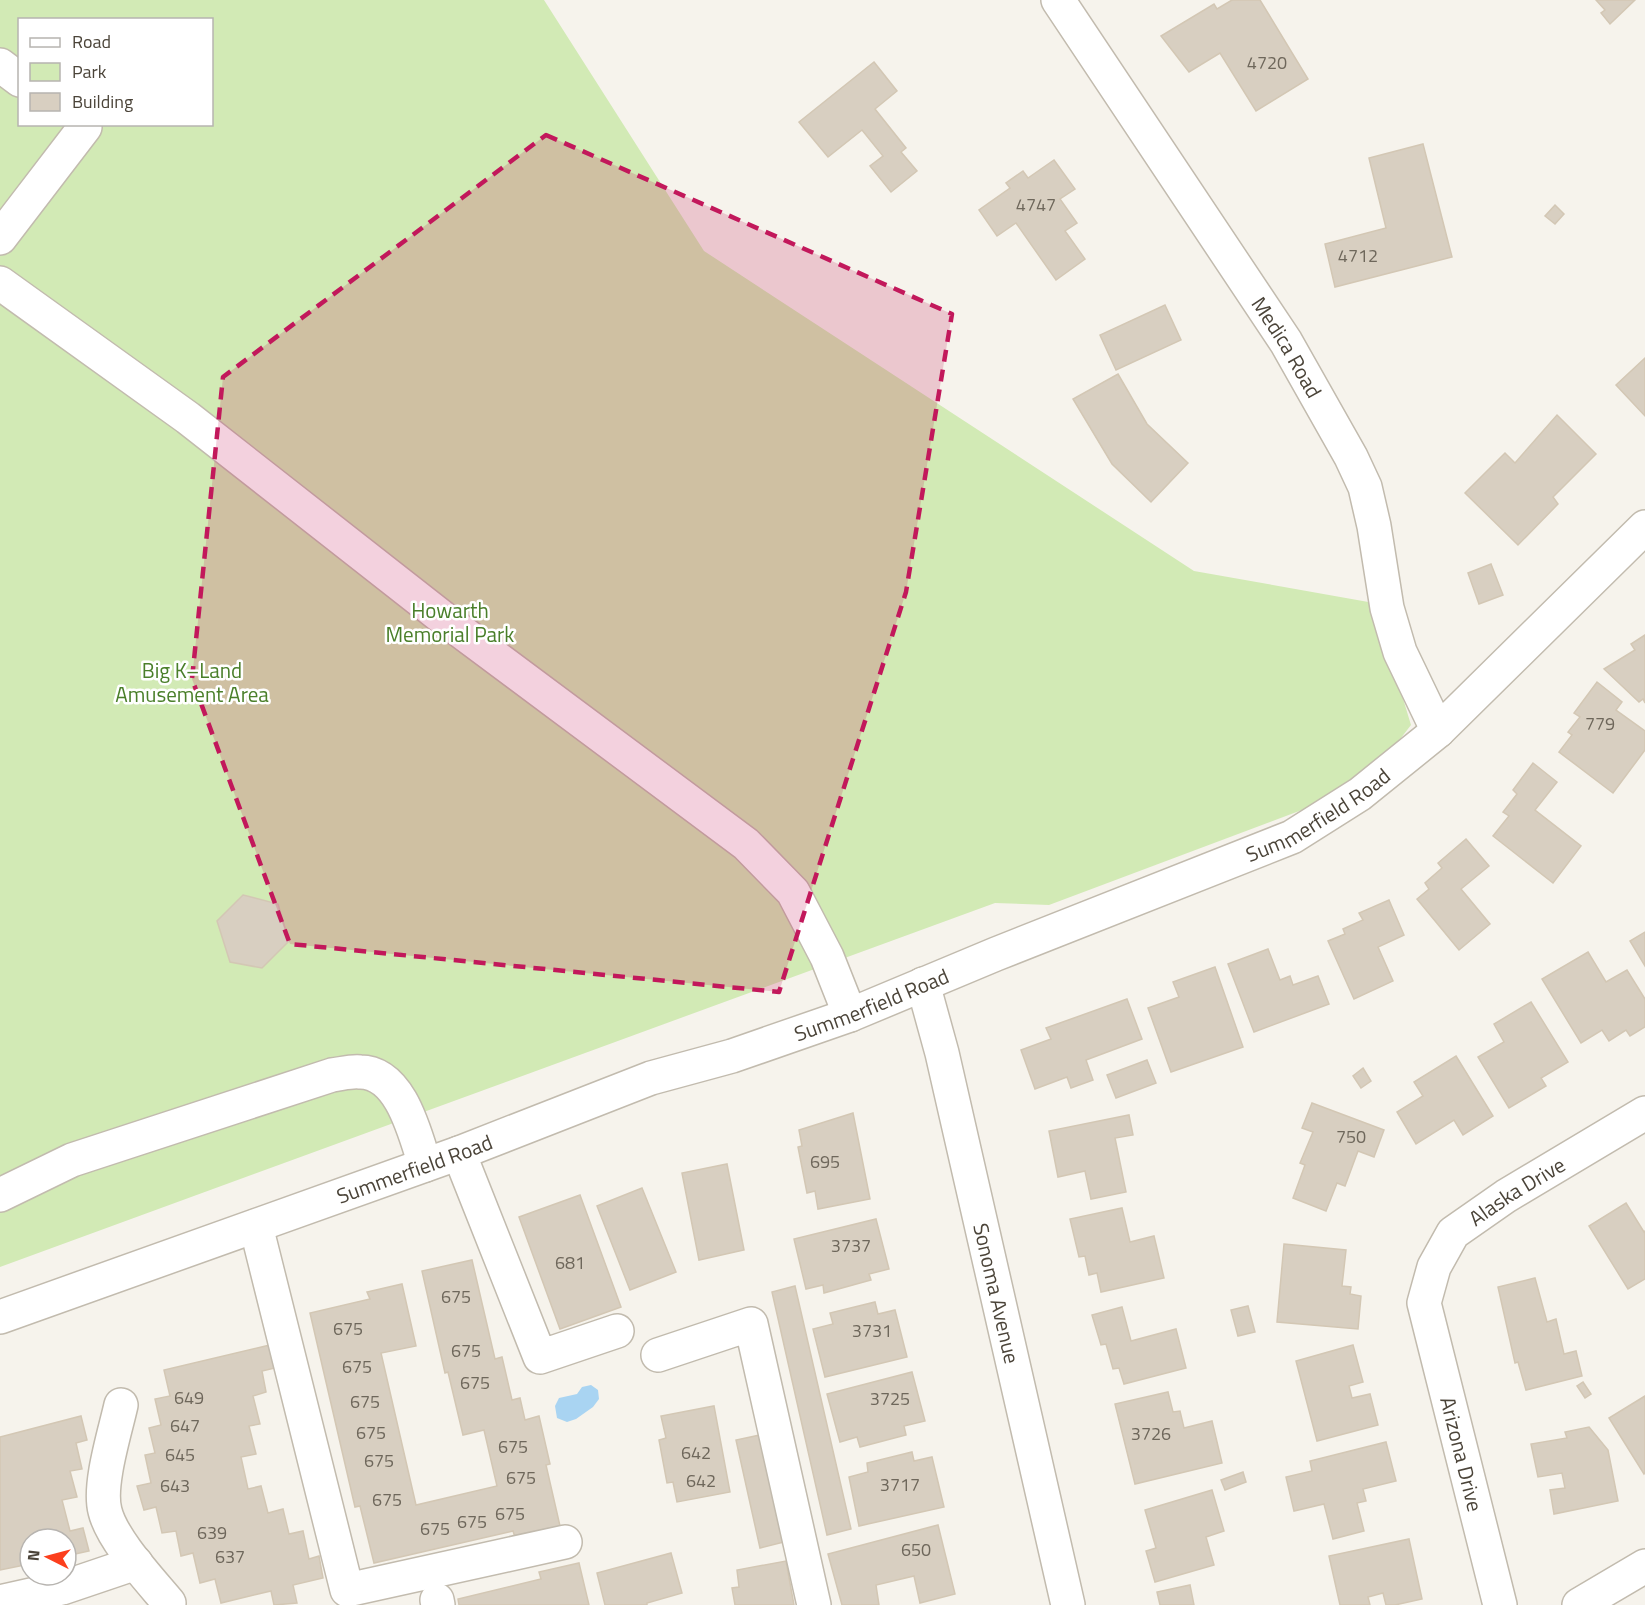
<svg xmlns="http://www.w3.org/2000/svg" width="1645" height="1605" font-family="'Titillium Web',sans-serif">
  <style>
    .green { fill: #d2eab5; fill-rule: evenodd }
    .water { fill: #a9d4f2 }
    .building { fill: #d8cfc1; stroke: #d3c7b4; stroke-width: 1.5 }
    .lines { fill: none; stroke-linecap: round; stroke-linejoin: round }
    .minor-casing { stroke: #c2bbae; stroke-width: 36 }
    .minor { stroke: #fff; stroke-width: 33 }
    .marked { fill: #c2185b; fill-opacity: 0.2; stroke: #c2185b; stroke-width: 4.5; stroke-dasharray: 12 8; stroke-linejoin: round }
    .labels { text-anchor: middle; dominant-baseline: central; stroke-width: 5; stroke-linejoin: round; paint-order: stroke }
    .number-label { font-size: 18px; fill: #6e675b }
    .street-label { font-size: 21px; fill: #4b4439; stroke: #fff }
    .park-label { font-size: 21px; fill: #4a7f2a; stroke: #fff }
  </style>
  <rect width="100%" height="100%" fill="#f6f3ec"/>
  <path class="green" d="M0,0H544L704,251L1194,571L1374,603L1411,725L1363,787L1049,905L995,903L0,1267ZM20,20H212V124H20Z"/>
  <polygon class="water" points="591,1385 598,1390 599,1399 593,1407 576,1419 567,1422 557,1418 555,1406 559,1398 577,1394 582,1387"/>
  <g class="building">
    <polygon points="1232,0 1260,0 1308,79 1256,111 1220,53 1189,72 1161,36 1214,4 1217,9"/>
    <polygon points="1596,0 1635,0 1610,24 1601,13 1605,10"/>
    <polygon points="874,62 897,91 875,109 906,148 901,152 917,171 891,192 870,166 883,156 862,130 828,157 799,122"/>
    <polygon points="1423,144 1452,257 1335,287 1325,244 1386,228 1369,158"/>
    <polygon points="1054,160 1075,189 1060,199 1077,223 1065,231 1085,259 1056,280 1016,223 997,236 979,210 1010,188 1006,183 1023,171 1028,178"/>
    <polygon points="1555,205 1564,214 1555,224 1545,216"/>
    <polygon points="1165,305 1181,340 1116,370 1100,335"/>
    <polygon points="1645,358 1645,416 1616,385"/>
    <polygon points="1118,374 1147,424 1188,463 1151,502 1112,464 1073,399"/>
    <polygon points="1557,415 1596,454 1553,497 1558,504 1518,545 1465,493 1505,453 1515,463"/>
    <polygon points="1491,564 1503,595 1479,604 1468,573"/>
    <polygon points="1645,635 1645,703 1643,699 1639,702 1604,669 1635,650 1631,644"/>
    <polygon points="1597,682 1622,702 1616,710 1645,731 1645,750 1613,793 1559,752 1572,735 1568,732 1580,717 1574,713"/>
    <polygon points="1533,763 1557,782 1535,810 1581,846 1553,883 1493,836 1509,816 1503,812 1517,794 1513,790"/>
    <polygon points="1466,839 1489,866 1461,889 1490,924 1459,950 1417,899 1429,889 1425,883 1442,868 1438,863"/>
    <polygon points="243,895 278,904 289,941 262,968 230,962 217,921"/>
    <polygon points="1389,900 1404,935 1378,947 1393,981 1354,999 1328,941 1345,934 1343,929 1363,920 1359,913"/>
    <polygon points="1645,932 1645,966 1630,941"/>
    <polygon points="1268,949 1280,980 1290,976 1293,985 1318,976 1329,1004 1254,1032 1228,964"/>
    <polygon points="1588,952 1606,982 1627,970 1645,999 1645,1027 1630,1036 1626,1030 1609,1041 1602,1030 1581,1043 1542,979"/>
    <polygon points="1215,967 1243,1047 1171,1072 1148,1008 1179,997 1173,982"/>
    <polygon points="1127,999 1142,1039 1086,1060 1093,1080 1071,1088 1067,1077 1035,1089 1021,1050 1051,1039 1046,1028"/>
    <polygon points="1531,1002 1568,1062 1541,1078 1546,1086 1509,1108 1478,1057 1504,1042 1494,1024"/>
    <polygon points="1456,1056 1493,1116 1463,1135 1454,1120 1416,1144 1397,1112 1423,1096 1414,1082"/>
    <polygon points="1147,1060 1156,1083 1116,1098 1107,1075"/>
    <polygon points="1363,1068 1371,1081 1361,1088 1353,1076"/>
    <polygon points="1312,1103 1384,1130 1374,1157 1358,1151 1345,1186 1337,1183 1326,1211 1293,1198 1305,1165 1300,1163 1313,1132 1302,1128"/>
    <polygon points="853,1113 870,1199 818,1209 815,1191 807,1193 798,1147 802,1146 799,1130"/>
    <polygon points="1129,1115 1133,1135 1115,1138 1126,1192 1091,1199 1085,1171 1058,1177 1049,1131"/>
    <polygon points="727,1164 744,1250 699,1260 682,1173"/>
    <polygon points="642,1188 676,1272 630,1290 597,1206"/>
    <polygon points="580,1195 621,1307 560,1329 519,1217"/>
    <polygon points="1626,1203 1644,1232 1645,1231 1645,1279 1628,1289 1589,1226"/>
    <polygon points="1122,1208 1130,1242 1154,1236 1164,1278 1101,1292 1097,1273 1089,1275 1085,1256 1079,1257 1070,1219"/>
    <polygon points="876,1219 889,1269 869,1274 871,1280 824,1293 823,1285 806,1289 794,1239"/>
    <polygon points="1284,1244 1346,1250 1342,1286 1351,1287 1350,1294 1361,1296 1358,1329 1277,1322"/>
    <polygon points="472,1260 495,1359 502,1357 512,1400 520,1398 525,1420 539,1416 550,1464 546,1465 560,1526 515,1537 513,1531 374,1563 360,1506 355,1507 310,1313 370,1299 367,1292 402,1284 416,1346 381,1353 416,1505 497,1486 484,1430 463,1435 448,1372 445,1373 422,1271"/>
    <polygon points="1535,1278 1547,1322 1556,1319 1564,1354 1576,1351 1582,1376 1526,1390 1518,1362 1515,1363 1498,1287"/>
    <polygon points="795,1286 851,1529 827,1535 772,1292"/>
    <polygon points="875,1302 878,1314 895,1310 907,1357 825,1377 813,1329 833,1324 830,1313"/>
    <polygon points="1248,1306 1255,1332 1238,1336 1231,1310"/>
    <polygon points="1122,1307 1131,1341 1176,1329 1186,1368 1124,1384 1119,1368 1113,1369 1106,1344 1101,1345 1092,1315"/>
    <polygon points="270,1345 275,1368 262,1371 266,1392 253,1396 260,1424 249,1426 256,1454 241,1457 248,1489 261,1486 268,1513 283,1509 289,1534 303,1531 309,1559 319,1556 323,1578 293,1585 297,1603 274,1605 271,1591 221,1603 215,1579 200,1583 193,1553 181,1556 176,1531 162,1533 156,1507 144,1510 137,1486 151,1483 145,1455 155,1453 149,1428 161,1425 155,1399 170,1396 164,1370"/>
    <polygon points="1353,1345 1363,1382 1349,1386 1352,1398 1370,1394 1378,1425 1317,1441 1296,1361"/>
    <polygon points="912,1372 925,1421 904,1426 906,1435 860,1447 857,1437 840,1442 827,1394"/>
    <polygon points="1583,1382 1591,1394 1585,1398 1577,1386"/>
    <polygon points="1168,1392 1173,1412 1180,1411 1184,1428 1212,1421 1222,1463 1135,1484 1115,1404"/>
    <polygon points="1645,1396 1645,1473 1644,1474 1609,1418"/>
    <polygon points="714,1406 730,1492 677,1502 673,1482 667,1483 659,1440 666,1438 661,1416"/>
    <polygon points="81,1416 87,1440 76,1443 82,1469 70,1471 77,1497 62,1500 70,1531 83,1528 89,1551 66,1556 66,1539 30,1539 30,1564 0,1570 0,1437"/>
    <polygon points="1589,1427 1608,1450 1618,1501 1554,1514 1550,1490 1565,1488 1562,1473 1538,1477 1531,1444 1567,1438 1565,1432"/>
    <polygon points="760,1435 784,1542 760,1548 736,1440"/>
    <polygon points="1386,1442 1396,1481 1363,1489 1366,1501 1357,1503 1364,1531 1333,1539 1324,1504 1294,1511 1286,1477 1312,1471 1310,1461"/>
    <polygon points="912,1452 914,1461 932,1457 944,1507 859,1526 849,1477 868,1472 867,1463"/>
    <polygon points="1243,1472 1246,1482 1225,1490 1221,1480"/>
    <polygon points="1212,1490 1224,1531 1206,1537 1214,1565 1155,1582 1146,1551 1156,1548 1145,1510"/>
    <polygon points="938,1525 955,1594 920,1603 914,1576 876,1585 879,1605 842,1605 828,1554"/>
    <polygon points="1409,1539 1422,1599 1395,1605 1386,1605 1383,1593 1368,1597 1370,1605 1340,1605 1329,1556"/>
    <polygon points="671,1553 682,1593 647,1603 647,1605 605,1605 597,1573"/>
    <polygon points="786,1561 794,1605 735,1605 732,1588 739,1587 737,1570"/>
    <polygon points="579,1563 589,1605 459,1605 458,1599 541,1579 539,1572"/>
    <polygon points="1190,1585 1194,1605 1160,1605 1157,1592"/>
  </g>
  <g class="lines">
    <g class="minor-casing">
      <g id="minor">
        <path id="s1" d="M1058,0L1286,342L1351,457L1365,487L1374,526L1387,608L1400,652L1438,731"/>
        <polyline points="0,65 20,80"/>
        <polyline points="0,238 85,127 81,124"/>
        <polyline points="0,283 188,418 443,618 746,844 793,892 827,957 850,1015"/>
        <path id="s2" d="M923,984L942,1053L1068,1605"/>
        <polyline points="459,1153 540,1357 617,1331"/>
        <path d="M0,1195L72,1160L332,1075C341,1074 351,1071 360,1072C401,1072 415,1134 425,1165"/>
        <polyline points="256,1226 347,1590 565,1542"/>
        <path id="s3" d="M0,1317L459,1153L651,1078L732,1056L850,1015L996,954L1292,837L1360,794L1438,731L1645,527"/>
        <polyline points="658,1355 751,1324 814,1605"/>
        <path d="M121,1405C115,1432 98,1485 105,1511C112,1540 150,1580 169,1603"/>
        <polyline points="437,1600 438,1605"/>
        <polyline points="0,1602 62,1588 136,1563"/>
        <path id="s4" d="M1500,1605L1424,1303L1434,1267L1453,1233L1506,1196L1645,1113"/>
        <polyline points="1579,1605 1645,1566"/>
      </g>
    </g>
    <use href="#minor" class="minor"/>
  </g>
  <path class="marked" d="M546,135L952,314L906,592L779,992L290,944L192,679L223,377Z"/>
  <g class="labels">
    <g class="number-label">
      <text x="1267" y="62">4720</text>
      <text x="1036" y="204">4747</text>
      <text x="1358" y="255">4712</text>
      <text x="1600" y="723">779</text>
      <text x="1351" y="1136">750</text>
      <text x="825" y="1161">695</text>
      <text x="851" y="1245">3737</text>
      <text x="570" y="1262">681</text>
      <text x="456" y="1296">675</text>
      <text x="348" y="1328">675</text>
      <text x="872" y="1330">3731</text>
      <text x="466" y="1350">675</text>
      <text x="357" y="1366">675</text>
      <text x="475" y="1382">675</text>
      <text x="189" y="1397">649</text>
      <text x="890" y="1398">3725</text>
      <text x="365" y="1401">675</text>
      <text x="185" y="1425">647</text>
      <text x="371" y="1432">675</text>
      <text x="1151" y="1433">3726</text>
      <text x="513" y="1446">675</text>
      <text x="696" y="1452">642</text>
      <text x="180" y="1454">645</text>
      <text x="379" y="1460">675</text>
      <text x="521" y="1477">675</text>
      <text x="701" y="1480">642</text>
      <text x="900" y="1484">3717</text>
      <text x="175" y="1485">643</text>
      <text x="387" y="1499">675</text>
      <text x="510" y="1513">675</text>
      <text x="472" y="1521">675</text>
      <text x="435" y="1528">675</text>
      <text x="212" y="1532">639</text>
      <text x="916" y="1549">650</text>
      <text x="230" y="1556">637</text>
    </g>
    <g class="street-label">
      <text stroke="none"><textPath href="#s1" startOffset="416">Medica Road</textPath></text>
      <text stroke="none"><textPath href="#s3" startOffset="1412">Summerfield Road</textPath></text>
      <text stroke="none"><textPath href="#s3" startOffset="926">Summerfield Road</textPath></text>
      <text stroke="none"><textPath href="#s3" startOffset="440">Summerfield Road</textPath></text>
      <text stroke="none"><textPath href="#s4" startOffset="464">Alaska Drive</textPath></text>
      <text stroke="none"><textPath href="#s2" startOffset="318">Sonoma Avenue</textPath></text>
      <text transform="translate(1462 1454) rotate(76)">Arizona Drive</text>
    </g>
    <g class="park-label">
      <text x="450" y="610">Howarth<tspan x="450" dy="24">Memorial Park</tspan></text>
      <text x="192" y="670">Big K–Land<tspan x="192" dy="24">Amusement Area</tspan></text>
    </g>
  </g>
  <rect x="18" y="18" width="195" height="108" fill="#ffffff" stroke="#b7b4b0" stroke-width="1.5"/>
  <rect x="30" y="38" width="30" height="9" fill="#ffffff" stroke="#b7b4b0" stroke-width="1.5"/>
  <text x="72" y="48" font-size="18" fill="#4b4439">Road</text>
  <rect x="30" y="63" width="30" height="18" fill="#d2eab5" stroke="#b7b4b0" stroke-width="1.5"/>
  <text x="72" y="78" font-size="18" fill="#4b4439">Park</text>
  <rect x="30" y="93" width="30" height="18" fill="#d8cfc1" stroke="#b7b4b0" stroke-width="1.5"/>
  <text x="72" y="108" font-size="18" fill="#4b4439">Building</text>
  <g transform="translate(48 1557) rotate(276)"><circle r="28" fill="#ffffff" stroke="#b7b4b0" stroke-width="1.5"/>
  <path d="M0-4.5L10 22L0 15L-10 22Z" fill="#fc3f1d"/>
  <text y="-9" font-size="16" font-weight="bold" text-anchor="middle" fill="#4b4439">N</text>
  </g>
</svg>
